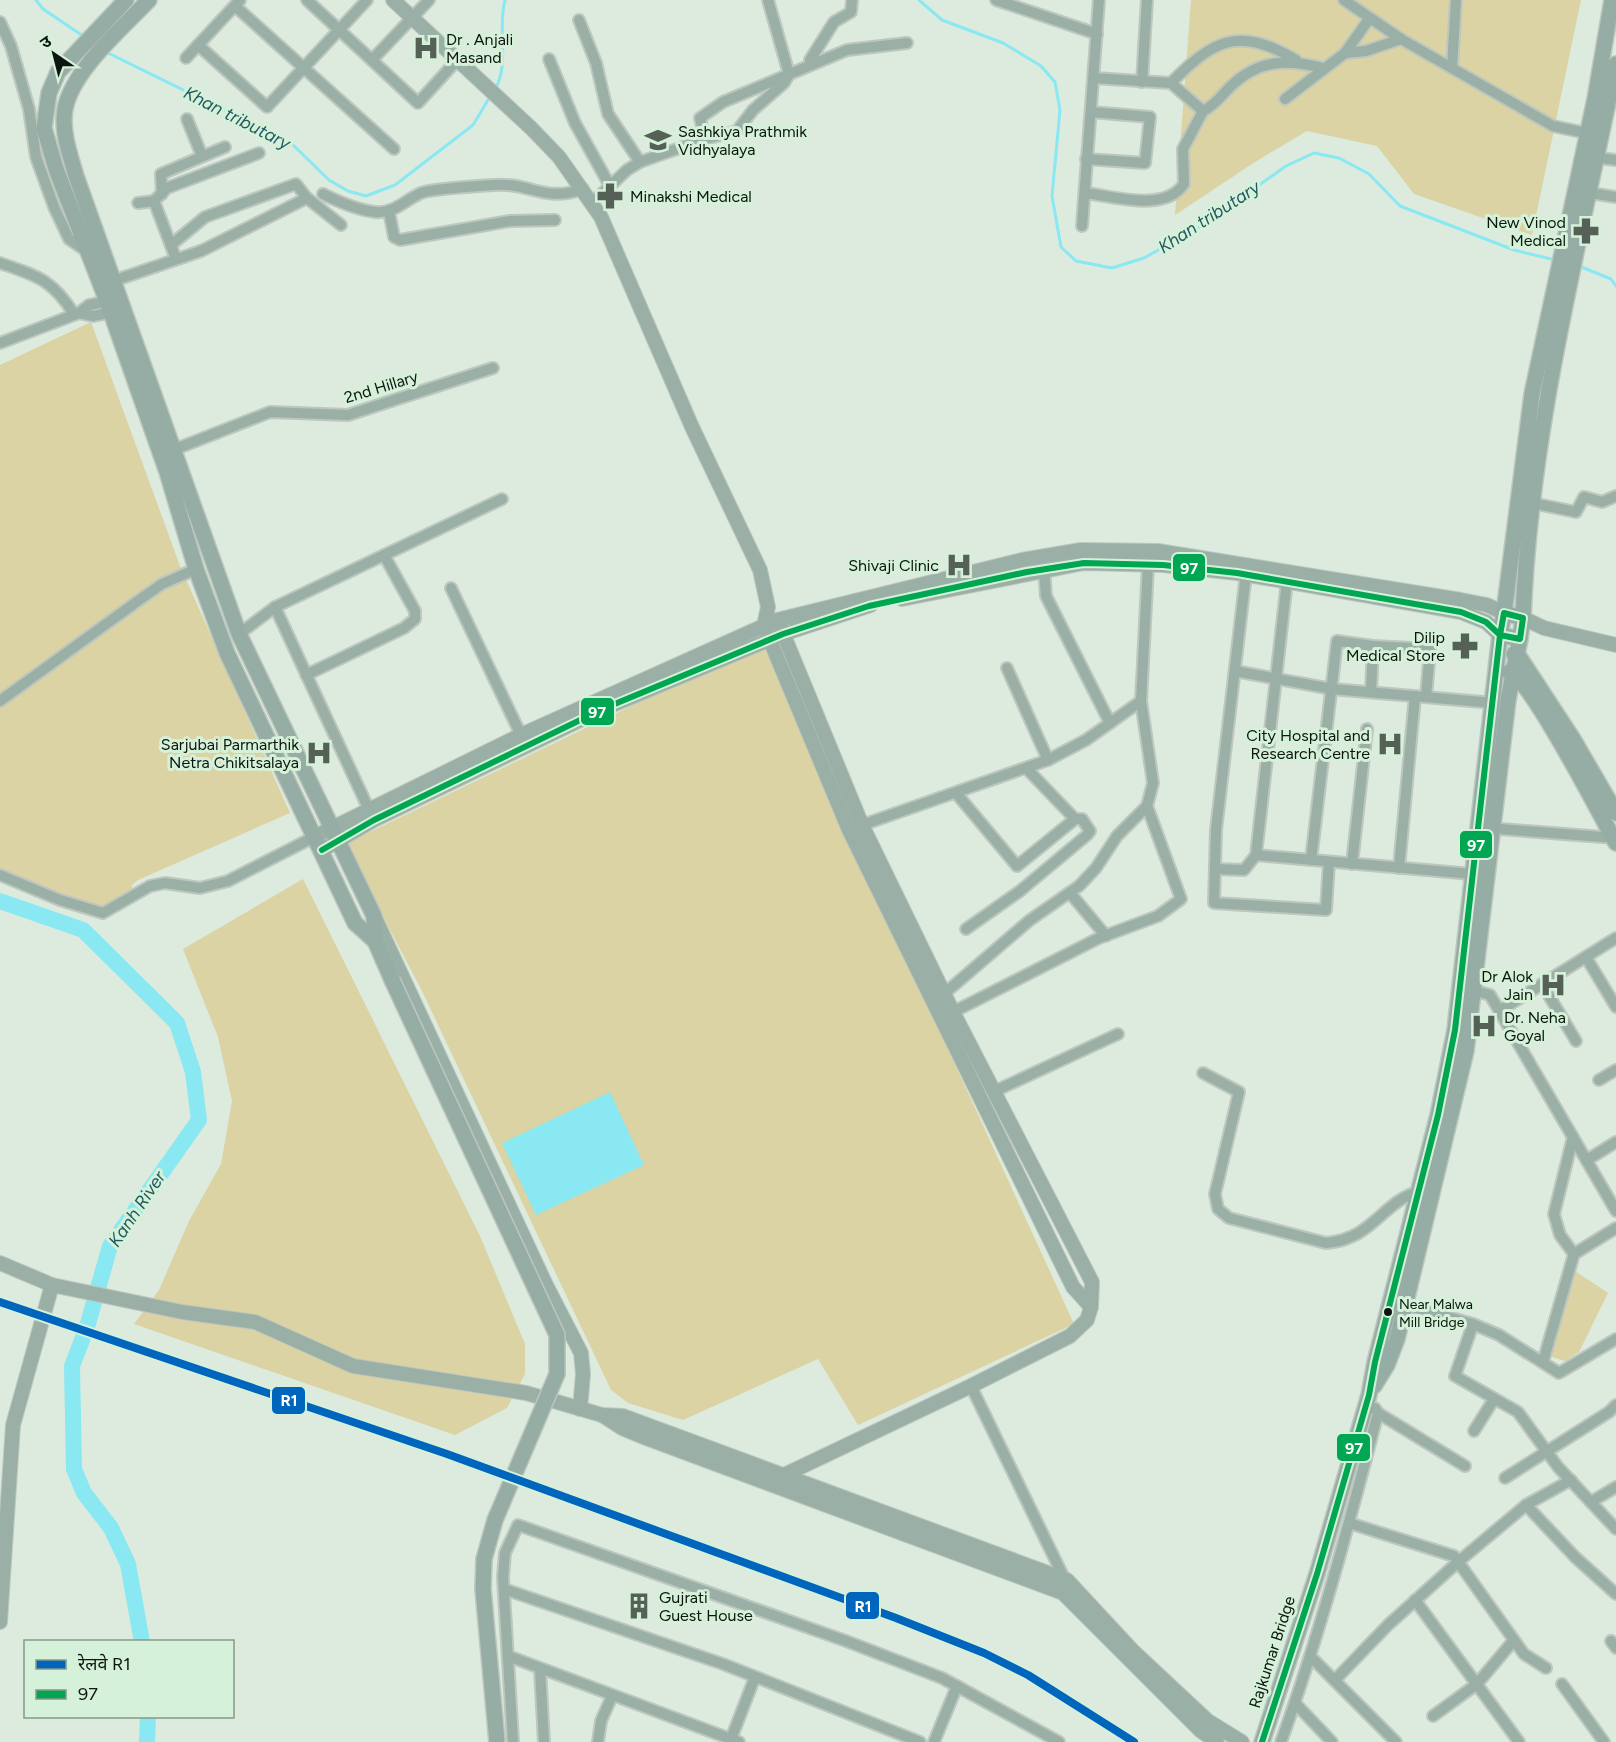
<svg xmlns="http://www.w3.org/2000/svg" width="1616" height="1742" font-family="Figtree,'Noto Sans Devanagari',sans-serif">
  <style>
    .green { fill: #dbd3a3 }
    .water { fill: #89e8f1 }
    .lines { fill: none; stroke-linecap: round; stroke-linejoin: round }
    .stream { stroke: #89e8f1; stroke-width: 3 }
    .river { stroke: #89e8f1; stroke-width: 16 }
    .minor-casing { stroke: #bdc7be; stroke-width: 14 }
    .tertiary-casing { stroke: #bdc7be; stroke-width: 16 }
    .secondary-casing { stroke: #bdc7be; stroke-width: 18 }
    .minor { stroke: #9ab0a7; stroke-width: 10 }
    .tertiary { stroke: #9ab0a7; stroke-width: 14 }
    .secondary { stroke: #95ada4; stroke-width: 15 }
    .secondary-bridge-casing { stroke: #bdc7be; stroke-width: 18; stroke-linecap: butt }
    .secondary-bridge { stroke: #95ada4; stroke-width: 15 }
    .bus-1-casing { stroke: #d6f1d9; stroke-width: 10 }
    .bus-1 { stroke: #00a651; stroke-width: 6 }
    .rail-1-casing { stroke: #d6f1d9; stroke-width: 12 }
    .rail-1 { stroke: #0065bd; stroke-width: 8 }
    .bus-dot { fill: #0d160e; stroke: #d6f1d9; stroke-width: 2 }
    .labels { text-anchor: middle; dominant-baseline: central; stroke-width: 6; stroke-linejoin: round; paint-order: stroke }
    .bus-label { font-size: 14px; fill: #0d160e; stroke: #d6f1d9; text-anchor: start }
    .poi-label { font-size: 16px; fill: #0d160e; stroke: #d6f1d9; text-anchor: end }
    .street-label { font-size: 16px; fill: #0d160e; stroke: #d6f1d9 }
    .water-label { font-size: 18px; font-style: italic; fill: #235a62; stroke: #d6f1d9 }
    .line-badge { stroke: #d6f1d9; stroke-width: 2 }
    .badge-label { font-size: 16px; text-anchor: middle; font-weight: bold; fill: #fff }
  </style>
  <rect width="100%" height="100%" fill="#dcebde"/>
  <g class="green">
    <polygon points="1191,0 1581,0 1532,235 1414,194 1377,146 1307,131 1255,162 1175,215"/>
    <polygon points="91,322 180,566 290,813 138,880 132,885 132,893 114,912 0,876 0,365"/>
    <polygon points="762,643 1074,1324 858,1425 818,1359 683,1420 628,1403 611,1390 422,991 345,844"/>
    <polygon points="303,879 480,1236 525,1344 525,1374 507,1408 455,1435 134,1324 159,1290 189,1221 221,1164 232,1101 218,1037 183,949"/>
    <polygon points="1575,1271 1608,1293 1579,1352 1565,1361 1549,1356"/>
  </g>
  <polygon class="water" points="610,1092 644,1165 536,1215 502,1143"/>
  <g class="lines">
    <g class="stream">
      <polyline points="36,0 43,9 83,36"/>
      <polyline points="919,0 942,20 1003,43 1041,66 1055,82 1060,110 1052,196 1061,247 1076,261 1112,268 1144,258 1201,226 1286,166 1314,153 1339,158 1369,174 1400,206 1514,250 1555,260"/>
      <polyline points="106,52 291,143 329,180 348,191 366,196 395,185 473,125 491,95"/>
      <path d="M495,89C510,65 497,28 505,0"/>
      <polyline points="1579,266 1611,279 1616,286"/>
    </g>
    <g class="river">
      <polyline points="0,901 83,930 177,1023 193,1072 199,1120 110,1246 87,1327 72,1366 74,1469 84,1493 111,1528 128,1564 142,1642"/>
      <polyline points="147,1742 148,1716"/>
    </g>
    <g class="minor-casing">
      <g id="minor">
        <polyline points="307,0 418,103 458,59"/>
        <polyline points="996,0 1097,34"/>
        <polyline points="1344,0 1401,39"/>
        <polyline points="235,6 394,149"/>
        <polyline points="579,20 596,63 608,114 640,162"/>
        <polyline points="0,22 11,46 29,109 36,157 54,207 69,239 88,252"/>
        <polyline points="198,45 267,107 367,0"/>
        <polyline points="1345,53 1366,51 1401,39 1553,126 1586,133"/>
        <polyline points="186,58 240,0"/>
        <polyline points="549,59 575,123 610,186"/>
        <polyline points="372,60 429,0"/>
        <polyline points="811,64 810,60 834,22 851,12 852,0"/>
        <polyline points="1452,68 1456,0"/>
        <path d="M1094,78L1171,83L1203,111C1214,106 1223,94 1231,86C1259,59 1288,59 1323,68"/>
        <polyline points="1142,82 1147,0"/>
        <path d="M1171,83C1214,39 1239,26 1296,60"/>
        <polyline points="1285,99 1345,53 1369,19"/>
        <polyline points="187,119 202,156"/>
        <polyline points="705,139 700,118 723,102 847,50 907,43"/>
        <polyline points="1598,158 1616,160"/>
        <polyline points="1086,159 1145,163 1150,117 1091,112"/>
        <path d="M1085,193C1114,196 1164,213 1184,184L1183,149L1203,111"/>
        <polyline points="1590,193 1616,197"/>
        <polyline points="162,194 161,174 225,147"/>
        <path d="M323,194C339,202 358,210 375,212C394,214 405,200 421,193C431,189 480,186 494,185C530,182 544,203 583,189"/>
        <polyline points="154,201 176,259"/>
        <polyline points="138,203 154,201 167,188 259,153"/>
        <polyline points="592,203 627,170 640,162 705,139 737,131 753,110 784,83 789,74 768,0"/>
        <polyline points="389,211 394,237 400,240 510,221 555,220"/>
        <polyline points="1082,226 1099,0"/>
        <polyline points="171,245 205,217 296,184 307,198 341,225"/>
        <path d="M0,263C37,276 52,279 74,314"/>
        <polyline points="113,281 201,251 307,198"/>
        <polyline points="79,313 93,316 117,311"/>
        <polyline points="0,343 79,313 89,305 114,300"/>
        <polyline points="173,450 270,412 348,415 493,368"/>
        <polyline points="1532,503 1576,512 1584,497 1602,502 1616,496"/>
        <polyline points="1044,569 1046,596 1110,723"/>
        <polyline points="1246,574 1216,830 1214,903 1326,910 1329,862"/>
        <polyline points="451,588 521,735"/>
        <polyline points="275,607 371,814"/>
        <polyline points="239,634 275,607 502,499"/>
        <polyline points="1007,668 1048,760"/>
        <polyline points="1235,671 1332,689 1494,703"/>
        <polyline points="306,675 404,628 415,619 415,611 384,555"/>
        <polyline points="1371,692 1373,646"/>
        <polyline points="0,701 142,598 162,584 196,569"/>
        <polyline points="956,793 1017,866 1075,819 1027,769"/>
        <polyline points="862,825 1048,760 1086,740 1141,701"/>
        <polyline points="1487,828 1616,838"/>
        <polyline points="1256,855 1472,874"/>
        <polyline points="1311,860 1337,641 1373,646 1430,649 1426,697"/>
        <polyline points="1352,864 1367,729"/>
        <polyline points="1399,868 1415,696"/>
        <polyline points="1215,869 1244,870 1256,855 1287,581"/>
        <polyline points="0,875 60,900 103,913 150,886 165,883 200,888 228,881 316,836"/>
        <polyline points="1070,893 1106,936"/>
        <polyline points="966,929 1020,891 1087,835 1090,831 1082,819 1075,819"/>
        <polyline points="1586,957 1616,1007"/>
        <polyline points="1542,984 1576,1041"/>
        <polyline points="1469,989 1490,995 1616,1211"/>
        <polyline points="945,993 1030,920 1079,886 1096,868 1117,836 1147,806 1153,783 1141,701 1148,565"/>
        <polyline points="1499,1011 1616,938"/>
        <polyline points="953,1012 1099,938 1158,916 1181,899 1147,806"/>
        <path d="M1203,1073L1239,1092L1215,1194L1218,1209L1229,1218L1326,1243C1374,1239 1381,1202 1420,1191"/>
        <polyline points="1599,1080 1616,1070"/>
        <polyline points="995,1091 1118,1034"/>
        <polyline points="1573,1137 1554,1214 1560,1235 1574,1254"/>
        <polyline points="1587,1160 1616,1142"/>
        <polyline points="1405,1305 1473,1324 1499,1335 1559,1373 1616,1339"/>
        <polyline points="1473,1324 1455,1376 1518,1412 1558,1467 1616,1529"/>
        <polyline points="1543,1362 1574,1254 1616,1228"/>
        <polyline points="971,1386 1066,1582"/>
        <polyline points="1375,1408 1378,1413 1465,1466"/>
        <polyline points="1474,1431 1494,1399"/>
        <polyline points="1505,1478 1609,1412 1616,1405"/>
        <polyline points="1591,1502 1616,1487"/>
        <polyline points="1526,1505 1575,1557 1616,1594"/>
        <polyline points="1349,1523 1454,1556 1524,1654 1546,1668"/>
        <polyline points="504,1589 723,1664 920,1742"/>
        <polyline points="1415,1600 1519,1742"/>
        <polyline points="1611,1641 1616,1648"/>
        <polyline points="508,1656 739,1742"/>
        <polyline points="1311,1657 1396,1742"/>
        <polyline points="540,1669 544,1742"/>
        <polyline points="1335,1680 1388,1625 1458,1562 1526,1505 1571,1480"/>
        <polyline points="1562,1684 1604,1742"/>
        <polyline points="1295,1703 1332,1742"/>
        <polyline points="1433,1716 1477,1684 1514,1640"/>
        <polyline points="731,1739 755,1677"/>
        <polyline points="513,1742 503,1577 505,1553 518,1525 846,1641 942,1678 1059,1742"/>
        <polyline points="598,1742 601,1721 612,1696"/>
        <polyline points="934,1742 957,1686"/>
        <path d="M1281,1742C1320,1634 1349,1524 1378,1413"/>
      </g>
    </g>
    <g class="tertiary-casing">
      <g id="tertiary">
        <polyline points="393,0 531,128 559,157 601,217 692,427 760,570 768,607 764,626 849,830 1073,1287 1091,1307"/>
        <polyline points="902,599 1084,563 1163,565 1237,573 1461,612 1486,622 1500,635"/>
        <polyline points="1523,618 1544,628 1616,645"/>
        <polyline points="316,836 521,735 777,620 1022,560 1081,550 1158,551 1461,600 1487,605 1504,613"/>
        <polyline points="322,850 374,820 605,708 783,634 871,605"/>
        <polyline points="375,918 546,1285 581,1353 583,1374 580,1409"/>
        <polyline points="0,1263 52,1285 182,1312 255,1322 353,1366 526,1393 602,1415 623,1416 1067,1580 1132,1650 1208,1721 1242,1742"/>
        <polyline points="602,1415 622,1428 646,1438 1063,1593 1201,1731 1217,1742"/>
        <polyline points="772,1484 782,1476 971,1386 1070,1336 1087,1320 1091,1307 1092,1282 953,1012 862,825 780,626"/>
        <polyline points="0,1622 13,1425 52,1285"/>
      </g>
    </g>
    <g class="secondary-casing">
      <g id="secondary">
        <polyline points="126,0 58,72 49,93 44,128 56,169 107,301 167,472 196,569 227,653 355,923 375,941 392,980"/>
        <path d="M149,0C122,28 72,71 65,109C61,131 70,155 76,176L239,634L374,916L375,941"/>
        <polyline points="1504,613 1532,394 1595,99 1612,0"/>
        <path d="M1523,618C1530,430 1579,247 1616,64"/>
        <polyline points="1514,654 1518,655 1573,739 1616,813"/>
        <path d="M1509,672C1532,680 1600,815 1616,843"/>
        <polyline points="1374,1386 1387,1365 1397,1339 1466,1051 1508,700 1520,639"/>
        <polyline points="1262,1742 1317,1574 1369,1395 1375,1362 1438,1115 1455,1030 1500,635 1504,613 1523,618 1520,639 1500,635"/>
      </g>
    </g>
    <use href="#minor" class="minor"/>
    <use href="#tertiary" class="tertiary"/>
    <use href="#secondary" class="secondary"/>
    <g class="secondary-bridge-casing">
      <polyline id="secondary-bridge" points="392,980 557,1335 557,1374 495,1520 484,1559 483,1589 497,1742"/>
    </g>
    <use href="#secondary-bridge" class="secondary-bridge"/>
    <g class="bus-1-casing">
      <polyline id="bus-1" points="322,850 374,820 605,708 783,634 869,606 1027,572 1084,563 1163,565 1237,573 1461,612 1486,622 1500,635 1520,639 1523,618 1504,613 1500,635 1455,1030 1438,1115 1375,1362 1369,1395 1317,1574 1262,1742"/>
    </g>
    <use href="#bus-1" class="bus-1"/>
    <g class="rail-1-casing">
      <polyline id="rail-1" points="0,1302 447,1454 896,1618 984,1653 1028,1675 1134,1742"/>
    </g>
    <use href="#rail-1" class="rail-1"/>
  </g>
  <defs>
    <g id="hospital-bare" transform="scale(2.07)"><path d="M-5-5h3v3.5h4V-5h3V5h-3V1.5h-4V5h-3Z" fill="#556157" stroke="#d6f1d9" stroke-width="2.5" paint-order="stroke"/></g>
    <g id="school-bare" transform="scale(2.07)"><path d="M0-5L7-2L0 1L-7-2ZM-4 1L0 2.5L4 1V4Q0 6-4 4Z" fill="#556157" stroke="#d6f1d9" stroke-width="2.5" paint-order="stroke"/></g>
    <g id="pharmacy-bare" transform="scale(2.07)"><path d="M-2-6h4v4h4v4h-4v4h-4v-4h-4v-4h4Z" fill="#556157" stroke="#d6f1d9" stroke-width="2.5" paint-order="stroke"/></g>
    <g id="building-bare" transform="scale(2.07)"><path d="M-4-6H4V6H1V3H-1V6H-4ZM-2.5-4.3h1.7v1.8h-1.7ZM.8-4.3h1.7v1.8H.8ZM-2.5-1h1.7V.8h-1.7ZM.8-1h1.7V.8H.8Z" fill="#556157" stroke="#d6f1d9" stroke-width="2.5" paint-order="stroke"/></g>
  </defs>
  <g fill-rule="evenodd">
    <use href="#hospital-bare" x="426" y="48"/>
    <use href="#school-bare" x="658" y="140"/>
    <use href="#pharmacy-bare" x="610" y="196"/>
    <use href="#pharmacy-bare" x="1586" y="231"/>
    <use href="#hospital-bare" x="959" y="565"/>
    <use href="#pharmacy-bare" x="1465" y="646"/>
    <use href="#hospital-bare" x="1390" y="744"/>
    <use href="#hospital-bare" x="319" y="753"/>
    <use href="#hospital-bare" x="1553" y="985"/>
    <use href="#hospital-bare" x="1484" y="1026"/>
    <use href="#building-bare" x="639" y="1606"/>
  </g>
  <circle class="bus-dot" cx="1388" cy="1312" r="5"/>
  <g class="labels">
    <g class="bus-label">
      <text x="1399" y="1304">Near Malwa<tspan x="1399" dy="18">Mill Bridge</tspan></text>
    </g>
    <g class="poi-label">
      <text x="446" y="39" text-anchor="start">Dr . Anjali<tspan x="446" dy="18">Masand</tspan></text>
      <text x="678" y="131" text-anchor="start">Sashkiya Prathmik<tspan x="678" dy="18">Vidhyalaya</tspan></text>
      <text x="630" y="196" text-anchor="start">Minakshi Medical</text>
      <text x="1566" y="222">New Vinod<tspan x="1566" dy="18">Medical</tspan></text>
      <text x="939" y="565">Shivaji Clinic</text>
      <text x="1445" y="637">Dilip<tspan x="1445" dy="18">Medical Store</tspan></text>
      <text x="1370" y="735">City Hospital and<tspan x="1370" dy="18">Research Centre</tspan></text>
      <text x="299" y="744">Sarjubai Parmarthik<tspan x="299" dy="18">Netra Chikitsalaya</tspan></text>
      <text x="1533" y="976">Dr Alok<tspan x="1533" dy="18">Jain</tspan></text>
      <text x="1504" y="1017" text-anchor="start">Dr. Neha<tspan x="1504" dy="18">Goyal</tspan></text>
      <text x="659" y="1597" text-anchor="start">Gujrati<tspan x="659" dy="18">Guest House</tspan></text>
    </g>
    <g class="street-label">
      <text transform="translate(381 387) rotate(-17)">2nd Hillary</text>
      <text transform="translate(1272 1652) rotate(-72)">Rajkumar Bridge</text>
    </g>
    <g class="water-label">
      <text transform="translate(237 118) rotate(27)">Khan tributary</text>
      <text transform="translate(1209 217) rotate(-33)">Khan tributary</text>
      <text transform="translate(137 1209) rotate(-56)">Kanh River</text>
    </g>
  </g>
  <g class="line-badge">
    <rect x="1172" y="553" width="34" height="29" rx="6" fill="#00a651"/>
    <rect x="580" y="697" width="35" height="29" rx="6" fill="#00a651"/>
    <rect x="1459" y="830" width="34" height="29" rx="6" fill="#00a651"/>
    <rect x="271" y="1386" width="35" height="29" rx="6" fill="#0065bd"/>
    <rect x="1336" y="1433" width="35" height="29" rx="6" fill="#00a651"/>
    <rect x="845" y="1591" width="35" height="29" rx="6" fill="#0065bd"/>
  </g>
  <g class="badge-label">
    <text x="1189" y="574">97</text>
    <text x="597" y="718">97</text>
    <text x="1476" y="851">97</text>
    <text x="289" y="1406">R1</text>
    <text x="1354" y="1454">97</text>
    <text x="863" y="1612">R1</text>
  </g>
  <rect x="24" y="1640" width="210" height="78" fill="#d6f1d9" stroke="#869988" stroke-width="1.5"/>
  <rect x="36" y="1660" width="30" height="9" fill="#0065bd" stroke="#869988" stroke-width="1.5"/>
  <text x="78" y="1670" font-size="18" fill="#0d160e">रेलवे R1</text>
  <rect x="36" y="1690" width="30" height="9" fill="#00a651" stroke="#869988" stroke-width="1.5"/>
  <text x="78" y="1700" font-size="18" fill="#0d160e">97</text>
  <g transform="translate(54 54) rotate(325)" stroke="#d6f1d9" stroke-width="4.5" paint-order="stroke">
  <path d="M0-4.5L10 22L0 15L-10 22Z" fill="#0d160e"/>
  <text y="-9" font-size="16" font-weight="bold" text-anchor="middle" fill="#0d160e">उ</text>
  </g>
</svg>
